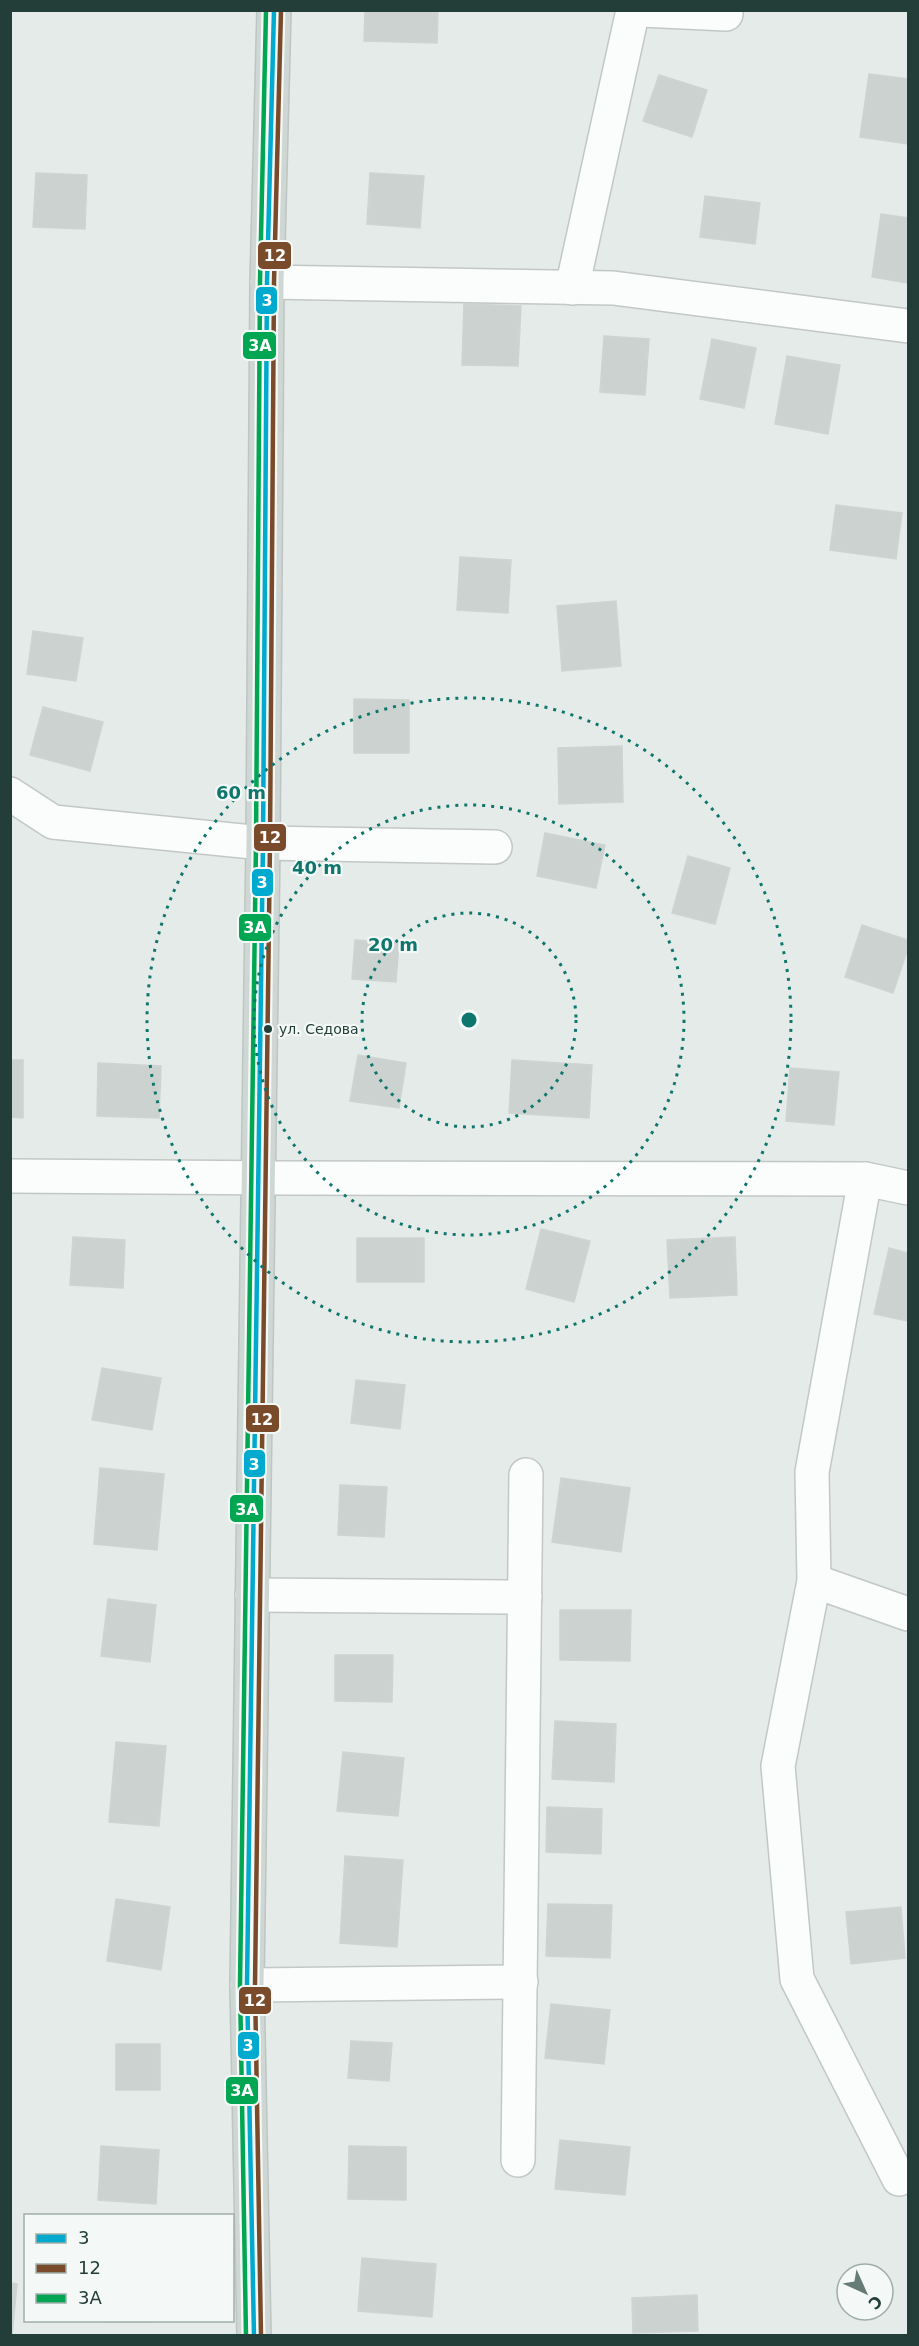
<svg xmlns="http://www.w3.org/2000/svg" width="919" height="2346" font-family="'DejaVu Sans',sans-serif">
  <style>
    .building { fill: #ccd2d0; stroke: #ced4d1; stroke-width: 1.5 }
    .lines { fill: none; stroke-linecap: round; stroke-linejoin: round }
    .minor-casing { stroke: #c2c8c5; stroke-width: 36 }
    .major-casing { stroke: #bdc6c4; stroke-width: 36 }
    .minor { stroke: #fbfcfc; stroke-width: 33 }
    .major { stroke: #ced7d4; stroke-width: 33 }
    .bus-1-casing { stroke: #f4f9f7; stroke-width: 9 }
    .bus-2-casing { stroke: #f4f9f7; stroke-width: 9 }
    .bus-3-casing { stroke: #f4f9f7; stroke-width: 9 }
    .bus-1 { stroke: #00a9ce; stroke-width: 4.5 }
    .bus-2 { stroke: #7a4b2a; stroke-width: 4.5 }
    .bus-3 { stroke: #00a651; stroke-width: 4.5 }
    .ring { fill: none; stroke: #0f766e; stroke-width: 3; stroke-dasharray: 3 6 }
    .bus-dot { fill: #233e38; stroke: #f4f9f7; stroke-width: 2 }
    .labels { text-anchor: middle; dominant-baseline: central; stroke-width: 4.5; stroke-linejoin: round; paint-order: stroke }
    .bus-label { font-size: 14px; fill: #233e38; stroke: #f4f9f7; text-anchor: start }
    .centre { fill: #0f766e; stroke: #f4f9f7; stroke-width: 3 }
    .ring-label { font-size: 18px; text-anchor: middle; font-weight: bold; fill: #0f766e; stroke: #f4f9f7; stroke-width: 4.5; stroke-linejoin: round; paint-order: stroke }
    .line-badge { stroke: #f4f9f7; stroke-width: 2 }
    .badge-label { font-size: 16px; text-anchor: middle; font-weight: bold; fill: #fff }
  </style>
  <rect width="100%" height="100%" fill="#e5ebe8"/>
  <g class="building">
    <polygon points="365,10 438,10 437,43 364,41"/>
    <polygon points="869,74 908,79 908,144 860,137"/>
    <polygon points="659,75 707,90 692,137 643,121"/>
    <polygon points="36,173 87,175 85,229 33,227"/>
    <polygon points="370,173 424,176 420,228 367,224"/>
    <polygon points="705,196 760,203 755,244 700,237"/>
    <polygon points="881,214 908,218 908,283 872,277"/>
    <polygon points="464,304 521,306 518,366 462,365"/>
    <polygon points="604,336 649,339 645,395 600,392"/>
    <polygon points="712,339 756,348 744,408 700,399"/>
    <polygon points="787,356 840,365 828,434 775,424"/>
    <polygon points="836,505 902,513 896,559 830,550"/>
    <polygon points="460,557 511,560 508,613 457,610"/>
    <polygon points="616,601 621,666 562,671 557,606"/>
    <polygon points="33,631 83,638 76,681 27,674"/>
    <polygon points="354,699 409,700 409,753 354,753"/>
    <polygon points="43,707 103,722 90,771 30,755"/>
    <polygon points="622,746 623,802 559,804 558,748"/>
    <polygon points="545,833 605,845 596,888 537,876"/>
    <polygon points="688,856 730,868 715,924 672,913"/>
    <polygon points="862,925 908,940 908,948 893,993 845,977"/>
    <polygon points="355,940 399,943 396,982 352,979"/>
    <polygon points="358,1055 406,1063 399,1108 350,1101"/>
    <polygon points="10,1060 23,1060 23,1118 10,1117"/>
    <polygon points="512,1060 592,1065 589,1118 509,1113"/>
    <polygon points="98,1063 161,1066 159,1118 97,1116"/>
    <polygon points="790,1068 839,1072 834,1125 786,1121"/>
    <polygon points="541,1229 590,1241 574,1302 526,1289"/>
    <polygon points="73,1237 125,1240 123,1288 70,1285"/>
    <polygon points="735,1237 737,1295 670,1298 667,1240"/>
    <rect x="357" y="1238" width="67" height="44"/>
    <polygon points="889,1248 908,1253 908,1321 874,1314"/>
    <polygon points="102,1368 161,1378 152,1430 92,1420"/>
    <polygon points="356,1380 405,1385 400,1429 351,1423"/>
    <polygon points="100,1468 164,1474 157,1550 94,1544"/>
    <polygon points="561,1478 630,1488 621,1552 552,1542"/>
    <polygon points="340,1485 387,1487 384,1537 338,1535"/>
    <polygon points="108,1599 156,1605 150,1662 101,1656"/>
    <polygon points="560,1610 631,1610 630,1661 560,1660"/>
    <polygon points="335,1655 393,1655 392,1702 335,1701"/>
    <polygon points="555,1721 616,1724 614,1782 552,1779"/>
    <polygon points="116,1742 166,1746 159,1826 109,1822"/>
    <polygon points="343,1752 404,1758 398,1816 337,1811"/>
    <polygon points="547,1807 602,1809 601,1854 546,1852"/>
    <polygon points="345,1856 403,1860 397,1947 340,1943"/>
    <polygon points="116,1899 170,1907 161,1970 107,1961"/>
    <polygon points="548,1904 612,1905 610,1958 546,1956"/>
    <polygon points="901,1907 905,1958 851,1964 846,1912"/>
    <polygon points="551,2004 610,2010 604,2064 545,2058"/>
    <polygon points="351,2041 392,2043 389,2081 348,2078"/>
    <rect x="116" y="2044" width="44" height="46"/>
    <polygon points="560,2140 630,2147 625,2195 555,2189"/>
    <polygon points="101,2146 159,2150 156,2204 98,2200"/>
    <polygon points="349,2146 406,2147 406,2200 348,2199"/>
    <polygon points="362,2258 436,2264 432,2317 358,2311"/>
    <polygon points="10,2283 17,2284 12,2336 10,2336"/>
    <polygon points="697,2295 698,2331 633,2333 632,2298"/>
    <rect x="105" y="2320" width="45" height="2"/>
  </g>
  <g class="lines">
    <g class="minor-casing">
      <g id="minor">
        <polyline points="641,10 726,14"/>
        <polyline points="267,282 613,288 908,326"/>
        <polyline points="572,288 633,10"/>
        <polyline points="10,794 53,822 263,843 495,847"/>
        <polyline points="10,1176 282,1178 865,1179 908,1188"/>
        <polyline points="865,1179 812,1472 814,1581 778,1766 797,1979 899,2179"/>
        <polyline points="814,1581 908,1614"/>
        <polyline points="252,1595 525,1597"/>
        <polyline points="247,1985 521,1982"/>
        <polyline points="518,2160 526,1475"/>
      </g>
    </g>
    <g class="major-casing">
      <polyline id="major" points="254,2336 247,1985 263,843 267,282 274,10"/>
    </g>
    <use href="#minor" class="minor"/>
    <use href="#major" class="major"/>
    <g class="bus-1-casing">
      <polyline id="bus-1" points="254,2336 247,1985 263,843 267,282 274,10"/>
    </g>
    <g class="bus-2-casing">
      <polyline id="bus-2" points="261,2336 255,1985 270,843 274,282 281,10"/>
    </g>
    <g class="bus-3-casing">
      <polyline id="bus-3" points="246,2336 240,1985 256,843 260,282 266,10"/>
    </g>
    <use href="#bus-1" class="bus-1"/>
    <use href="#bus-2" class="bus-2"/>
    <use href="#bus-3" class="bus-3"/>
  </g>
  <g class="ring">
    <circle cx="469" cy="1020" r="107"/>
    <circle cx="469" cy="1020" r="215"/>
    <circle cx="469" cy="1020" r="322"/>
  </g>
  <circle class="bus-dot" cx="268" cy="1029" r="5"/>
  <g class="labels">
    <g class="bus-label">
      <text x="279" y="1029">ул. Седова</text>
    </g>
  </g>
  <circle cx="469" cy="1020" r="9" class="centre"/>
  <g class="ring-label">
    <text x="241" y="799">60 m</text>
    <text x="317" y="874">40 m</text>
    <text x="393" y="951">20 m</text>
  </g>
  <g class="line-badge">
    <rect x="257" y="241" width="35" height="29" rx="6" fill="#7a4b2a"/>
    <rect x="255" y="286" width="23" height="29" rx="6" fill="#00a9ce"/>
    <rect x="242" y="331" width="35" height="29" rx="6" fill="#00a651"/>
    <rect x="253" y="823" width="34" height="29" rx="6" fill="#7a4b2a"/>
    <rect x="251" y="868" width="23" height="29" rx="6" fill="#00a9ce"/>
    <rect x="238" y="913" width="34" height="29" rx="6" fill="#00a651"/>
    <rect x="245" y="1404" width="35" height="29" rx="6" fill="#7a4b2a"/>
    <rect x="243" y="1449" width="23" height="29" rx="6" fill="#00a9ce"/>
    <rect x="229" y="1494" width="35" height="29" rx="6" fill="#00a651"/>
    <rect x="238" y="1986" width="34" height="29" rx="6" fill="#7a4b2a"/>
    <rect x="237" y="2031" width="23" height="29" rx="6" fill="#00a9ce"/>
    <rect x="225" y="2076" width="34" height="29" rx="6" fill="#00a651"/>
  </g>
  <g class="badge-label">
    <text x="275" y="261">12</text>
    <text x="267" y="306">3</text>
    <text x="260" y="351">3А</text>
    <text x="270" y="843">12</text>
    <text x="262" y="888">3</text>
    <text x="255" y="933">3А</text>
    <text x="262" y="1425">12</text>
    <text x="254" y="1470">3</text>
    <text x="247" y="1515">3А</text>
    <text x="255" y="2006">12</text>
    <text x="248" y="2051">3</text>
    <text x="242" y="2096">3А</text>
  </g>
  <rect width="919" height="2346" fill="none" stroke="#233e38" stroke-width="24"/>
  <rect x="24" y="2214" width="210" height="108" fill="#f4f9f7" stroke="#a0aeab" stroke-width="1.5"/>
  <rect x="36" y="2234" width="30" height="9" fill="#00a9ce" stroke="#a0aeab" stroke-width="1.5"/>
  <text x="78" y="2244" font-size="18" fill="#233e38">3</text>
  <rect x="36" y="2264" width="30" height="9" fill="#7a4b2a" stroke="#a0aeab" stroke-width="1.5"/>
  <text x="78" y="2274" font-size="18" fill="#233e38">12</text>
  <rect x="36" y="2294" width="30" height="9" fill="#00a651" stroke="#a0aeab" stroke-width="1.5"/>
  <text x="78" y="2304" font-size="18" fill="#233e38">3А</text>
  <g transform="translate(865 2292) rotate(135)"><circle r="28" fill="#f4f9f7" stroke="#a0aeab" stroke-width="1.5"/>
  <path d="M0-4.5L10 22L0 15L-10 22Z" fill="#677b76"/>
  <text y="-9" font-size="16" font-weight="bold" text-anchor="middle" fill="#233e38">С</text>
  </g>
</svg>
